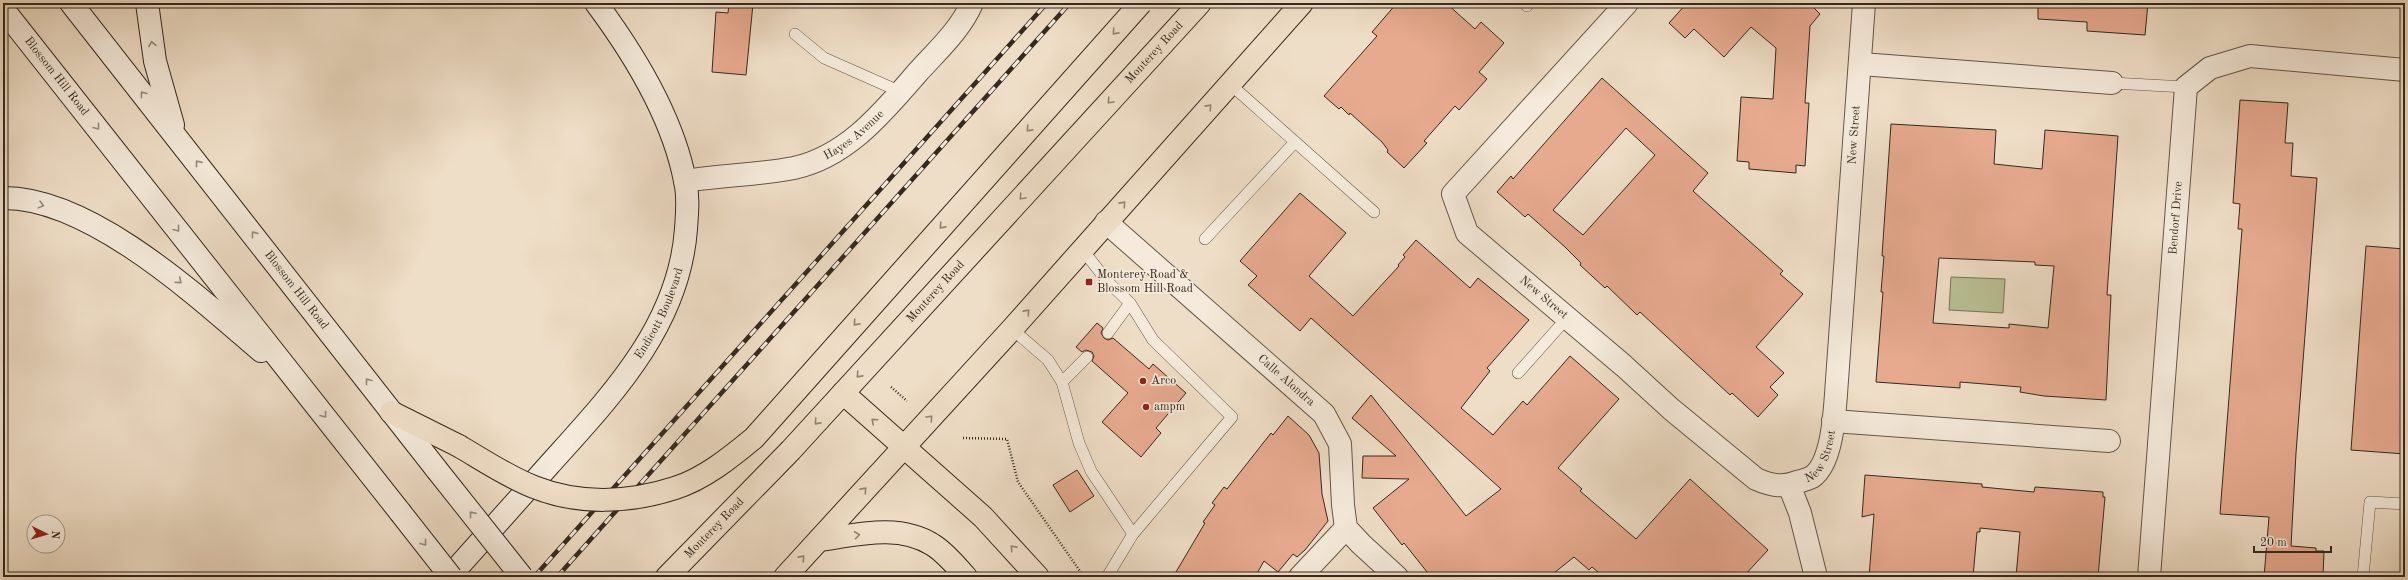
<svg xmlns="http://www.w3.org/2000/svg" width="2408" height="580" font-family="'Old Standard TT',serif">
  <style>
    .green { fill: #b9c196; stroke: #77755a }
    .building { fill: #e7aa8f; stroke: #35291e; fill-rule: evenodd }
    .lines { fill: none; stroke-linecap: round; stroke-linejoin: round }
    .lane-casing { stroke: #645648; stroke-width: 12 }
    .street-casing { stroke: #645648; stroke-width: 24 }
    .secondary-casing { stroke: #35291e; stroke-width: 24 }
    .primary-casing { stroke: #35291e; stroke-width: 24 }
    .path { stroke: #35291e; stroke-width: 2.5; stroke-dasharray: 1 2; stroke-linecap: butt }
    .lane { stroke: #f5eadb; stroke-width: 11 }
    .street { stroke: #f5eadb; stroke-width: 22 }
    .secondary { stroke: #f5eadb; stroke-width: 22 }
    .primary { stroke: #efdec7; stroke-width: 22 }
    .rail-casing { stroke: #35291e; stroke-width: 4.5 }
    .rail { stroke: #f5eadb; stroke-width: 3; stroke-dasharray: 9; stroke-linecap: butt }
    .secondary-bridge-casing { stroke: #35291e; stroke-width: 24; stroke-linecap: butt }
    .primary-bridge-casing { stroke: #35291e; stroke-width: 24; stroke-linecap: butt }
    .secondary-bridge { stroke: #f5eadb; stroke-width: 22 }
    .primary-bridge { stroke: #efdec7; stroke-width: 22 }
    .oneway { stroke: #928472 }
    .oneway2 { stroke: #958a7c }
    .poi-dot { fill: #8f2418; stroke: #f5eadb; stroke-width: 1.5 }
    .labels { text-anchor: middle; dominant-baseline: central; stroke-width: 3.5; stroke-linejoin: round; paint-order: stroke }
    .street-label { font-size: 12px; fill: #35291e; stroke: #f5eadb }
    .poi-label { font-size: 12px; fill: #35291e; stroke: #f5eadb; text-anchor: start }
  </style>
  <rect width="100%" height="100%" fill="#efdec7"/>
  <filter id="stains"><feTurbulence type="fractalNoise" baseFrequency=".005" numOctaves="4"/><feColorMatrix values="0 0 0 0 .2 0 0 0 0 .09 0 0 0 0 .02 0 0 0 .5 -.17"/></filter>
  <radialGradient id="worn" r=".72"><stop offset=".6" stop-color="#630" stop-opacity="0"/><stop offset="1" stop-color="#630" stop-opacity=".3"/></radialGradient>
  <polygon class="green" points="1951,277 2005,279 2003,313 1949,310"/>
  <g class="building">
    <polygon points="729,3 753,4 746,75 712,72 716,12 728,13"/>
    <polygon points="1397,3 1446,3 1475,29 1481,22 1504,43 1479,72 1487,79 1459,110 1455,106 1424,141 1427,143 1404,168 1387,152 1388,150 1382,142 1350,113 1349,115 1341,107 1339,109 1324,96 1377,36 1372,32"/>
    <polygon points="1687,3 1809,3 1820,14 1810,26 1805,103 1809,103 1805,166 1796,165 1796,173 1749,169 1749,162 1737,161 1741,97 1773,99 1776,48 1751,27 1724,57 1694,29 1685,38 1669,23"/>
    <polygon points="2038,3 2148,3 2145,35 2087,31 2087,22 2038,19"/>
    <path d="M1602,78L1708,173L1693,191L1783,271L1780,274L1803,294L1756,347L1784,373L1770,387L1778,395L1758,417L1732,393L1730,395L1640,312L1637,315L1607,286L1605,288L1580,265L1581,263L1565,247L1528,214L1525,217L1497,192L1511,176L1513,179ZM1626,128L1655,155L1583,235L1553,210Z"/>
    <polygon points="2240,100 2288,103 2285,143 2293,143 2291,176 2317,178 2296,453 2291,546 2316,548 2316,551 2324,551 2323,577 2264,577 2269,517 2220,514 2242,229 2238,229 2240,204 2233,203"/>
    <path d="M1891,124L1996,130L1994,164L2042,169L2045,130L2118,136L2107,295H2111L2106,400L2044,396L2020,392L2021,387L1960,382V388L1876,382L1883,292H1881L1884,256H1882ZM1939,258L2035,262V265L2054,266L2048,328L2009,324V328L1933,323Z"/>
    <polygon points="1300,193 1346,233 1309,276 1353,316 1399,266 1398,265 1405,257 1403,255 1416,240 1470,288 1478,278 1529,320 1487,368 1490,371 1461,408 1493,435 1523,401 1527,405 1570,356 1619,399 1558,468 1582,489 1580,491 1636,539 1690,479 1768,550 1743,577 1604,577 1592,567 1589,570 1574,557 1549,577 1431,577 1404,543 1402,545 1373,508 1409,479 1362,478 1363,456 1396,456 1352,418 1371,395 1466,516 1501,489 1311,318 1300,331 1248,285 1257,276 1240,261"/>
    <polygon points="2366,246 2405,249 2405,454 2351,450"/>
    <polygon points="1097,323 1103,328 1101,333 1104,338 1108,340 1113,338 1149,369 1153,364 1186,393 1156,428 1161,433 1141,457 1102,422 1128,393 1092,361 1094,356 1092,352 1086,350 1082,352 1076,347"/>
    <polygon points="1288,416 1309,435 1319,453 1322,494 1328,521 1305,550 1297,557 1293,554 1278,572 1264,561 1255,577 1173,577 1205,523 1203,522 1215,505 1212,503 1224,487 1227,489 1271,433 1273,435"/>
    <polygon points="1077,470 1094,496 1070,512 1053,485"/>
    <polygon points="1865,475 1982,484 1982,487 2034,492 2035,487 2103,492 2103,497 2105,497 2098,577 2016,577 2020,532 1980,528 1980,532 1977,532 1973,577 1869,577 1874,514 1862,517"/>
  </g>
  <g class="lines">
    <g class="lane-casing">
      <g id="lane">
        <polyline points="1524,3 1527,6"/>
        <polyline points="795,34 824,58 901,92"/>
        <polyline points="2112,83 2186,87"/>
        <polyline points="1230,84 1374,212"/>
        <polyline points="1205,239 1295,142"/>
        <polyline points="1082,249 1107,281 1130,303 1153,340 1232,417 1133,534 1107,577"/>
        <polyline points="1012,329 1048,360 1062,382 1079,443 1091,471 1133,534"/>
        <polyline points="1108,333 1130,303"/>
        <polyline points="1518,373 1567,318"/>
        <polyline points="1062,382 1087,357"/>
        <polyline points="2363,577 2370,502 2405,504"/>
      </g>
    </g>
    <g class="street-casing">
      <g id="street">
        <path id="s1" d="M1627,3L1453,194L1467,233L1624,366L1671,409L1756,479C1770,485 1781,488 1797,482C1801,481 1808,479 1812,477C1834,462 1835,405 1837,380L1864,3"/>
        <polyline points="1861,64 2112,83"/>
        <path id="s2" d="M685,181C721,175 758,175 794,168C848,156 883,112 918,72C937,51 961,29 972,3"/>
        <path id="s3" d="M1106,222L1324,414L1340,444L1343,505L1346,528L1361,544L1397,577"/>
        <polyline points="1833,421 2109,441"/>
        <polyline points="1789,485 1800,513 1816,577"/>
        <polyline points="1300,577 1346,528"/>
        <path id="s4" d="M2149,577L2186,87L2210,68L2250,56L2405,70"/>
      </g>
    </g>
    <g class="secondary-casing">
      <g id="secondary">
        <path id="s5" d="M71,3L437,470"/>
        <polyline points="147,3 155,61 173,125"/>
        <path id="s6" d="M3,9L400,512"/>
        <path d="M3,198C90,197 198,297 261,351"/>
        <path id="s7" d="M449,577C482,540 515,503 549,465C611,396 679,326 686,229C687,213 689,197 685,181C673,118 634,54 596,3"/>
      </g>
    </g>
    <g class="primary-casing">
      <g id="primary">
        <polyline points="843,393 983,517 1038,577"/>
        <polyline points="391,412 459,446"/>
        <path d="M819,540C856,535 899,523 933,545C946,553 956,566 966,577"/>
        <path id="s8" d="M667,577L791,450L1200,3"/>
        <polyline points="785,577 1012,329 1302,3"/>
      </g>
    </g>
    <g class="path">
      <polyline points="891,387 907,401"/>
      <polyline points="963,438 1007,439 1018,482 1084,577"/>
    </g>
    <use href="#lane" class="lane"/>
    <use href="#street" class="street"/>
    <use href="#secondary" class="secondary"/>
    <use href="#primary" class="primary"/>
    <g class="rail-casing">
      <g id="rail">
        <polyline points="534,577 1047,3"/>
        <polyline points="557,577 1070,3"/>
      </g>
    </g>
    <use href="#rail" class="rail"/>
    <g class="secondary-bridge-casing">
      <g id="secondary-bridge">
        <polyline points="437,470 522,577"/>
        <polyline points="400,512 451,577"/>
      </g>
    </g>
    <g class="primary-bridge-casing">
      <path id="primary-bridge" d="M459,446C483,460 508,477 534,487C579,505 629,503 675,488C704,479 731,457 754,438L1141,3"/>
    </g>
    <use href="#secondary-bridge" class="secondary-bridge"/>
    <use href="#primary-bridge" class="primary-bridge"/>
  </g>
  <defs><path id="oneway-chevron" d="M-2-3.5L2.5 0L-2 3.5" fill="none" stroke-width="1.6" stroke-linecap="round" stroke-linejoin="round"/></defs>
  <g class="oneway">
    <use href="#oneway-chevron" transform="translate(1115 32) rotate(132)"/>
    <use href="#oneway-chevron" transform="translate(1110 101) rotate(133)"/>
    <use href="#oneway-chevron" transform="translate(1209 107) rotate(-48)"/>
    <use href="#oneway-chevron" transform="translate(1029 129) rotate(132)"/>
    <use href="#oneway-chevron" transform="translate(1022 197) rotate(133)"/>
    <use href="#oneway-chevron" transform="translate(1123 204) rotate(-48)"/>
    <use href="#oneway-chevron" transform="translate(942 226) rotate(132)"/>
    <use href="#oneway-chevron" transform="translate(1027 312) rotate(-48)"/>
    <use href="#oneway-chevron" transform="translate(856 323) rotate(132)"/>
    <use href="#oneway-chevron" transform="translate(859 375) rotate(132)"/>
    <use href="#oneway-chevron" transform="translate(930 418) rotate(-47)"/>
    <use href="#oneway-chevron" transform="translate(874 421) rotate(-138)"/>
    <use href="#oneway-chevron" transform="translate(817 422) rotate(132)"/>
    <use href="#oneway-chevron" transform="translate(864 490) rotate(-48)"/>
    <use href="#oneway-chevron" transform="translate(857 535) rotate(-7)"/>
    <use href="#oneway-chevron" transform="translate(1013 548) rotate(-132)"/>
    <use href="#oneway-chevron" transform="translate(802 558) rotate(-48)"/>
  </g>
  <g class="oneway2">
    <use href="#oneway-chevron" transform="translate(152 44) rotate(-100)"/>
    <use href="#oneway-chevron" transform="translate(143 94) rotate(-128)"/>
    <use href="#oneway-chevron" transform="translate(97 127) rotate(52)"/>
    <use href="#oneway-chevron" transform="translate(198 163) rotate(-129)"/>
    <use href="#oneway-chevron" transform="translate(41 205) rotate(15)"/>
    <use href="#oneway-chevron" transform="translate(177 229) rotate(52)"/>
    <use href="#oneway-chevron" transform="translate(254 234) rotate(-128)"/>
    <use href="#oneway-chevron" transform="translate(179 281) rotate(40)"/>
    <use href="#oneway-chevron" transform="translate(368 381) rotate(-128)"/>
    <use href="#oneway-chevron" transform="translate(324 415) rotate(52)"/>
    <use href="#oneway-chevron" transform="translate(472 514) rotate(-129)"/>
    <use href="#oneway-chevron" transform="translate(424 543) rotate(52)"/>
  </g>
  <g class="poi-dot">
    <rect x="1085" y="278" width="8" height="8" rx="2"/>
    <circle cx="1143" cy="381" r="4"/>
    <circle cx="1146" cy="407" r="4"/>
  </g>
  <g class="labels">
    <g class="street-label">
      <text stroke="none"><textPath href="#s8" startOffset="716">Monterey Road</textPath></text>
      <text stroke="none"><textPath href="#s6" startOffset="86">Blossom Hill Road</textPath></text>
      <text stroke="none"><textPath href="#s2" startOffset="179">Hayes Avenue</textPath></text>
      <text stroke="none"><textPath href="#s1" startOffset="1086">New Street</textPath></text>
      <text stroke="none"><textPath href="#s4" startOffset="360">Bendorf Drive</textPath></text>
      <text stroke="none"><textPath href="#s5" startOffset="365">Blossom Hill Road</textPath></text>
      <text stroke="none"><textPath href="#s8" startOffset="392">Monterey Road</textPath></text>
      <text stroke="none"><textPath href="#s1" startOffset="400">New Street</textPath></text>
      <text stroke="none"><textPath href="#s7" startOffset="339">Endicott Boulevard</textPath></text>
      <text stroke="none"><textPath href="#s3" startOffset="240">Calle Alondra</textPath></text>
      <text stroke="none"><textPath href="#s1" startOffset="760">New Street</textPath></text>
      <text stroke="none"><textPath href="#s8" startOffset="68">Monterey Road</textPath></text>
    </g>
    <g class="poi-label">
      <text x="1097" y="275">Monterey Road &amp;<tspan x="1097" dy="14">Blossom Hill Road</tspan></text>
      <text x="1151" y="381">Arco</text>
      <text x="1154" y="407">ampm</text>
    </g>
  </g>
  <rect width="2408" height="580" fill="none" stroke="#efdec7" stroke-width="16"/>
  <rect x="4" y="4" width="2400" height="572" fill="none" stroke="#35291e" stroke-width="2"/>
  <rect x="8" y="8" width="2392" height="564" fill="none" stroke="#35291e"/>
  <g transform="translate(46 534) rotate(95)"><circle r="19" fill="#f5eadb" stroke="#a89d8f"/>
  <path d="M0-3L7 15L0 10L-7 15Z" fill="#8f2418"/>
  <text y="-6" font-size="11" font-weight="bold" text-anchor="middle" fill="#35291e">N</text>
  </g>
  <path d="M2254 546v6h77v-6" fill="none" stroke="#35291e" stroke-width="2"/>
  <text x="2260" y="546" font-size="12" fill="#35291e" stroke="#f5eadb" stroke-width="3" paint-order="stroke">20 m</text>
  <rect width="100%" height="100%" filter="url(#stains)"/>
  <rect width="100%" height="100%" fill="url(#worn)"/>
</svg>
